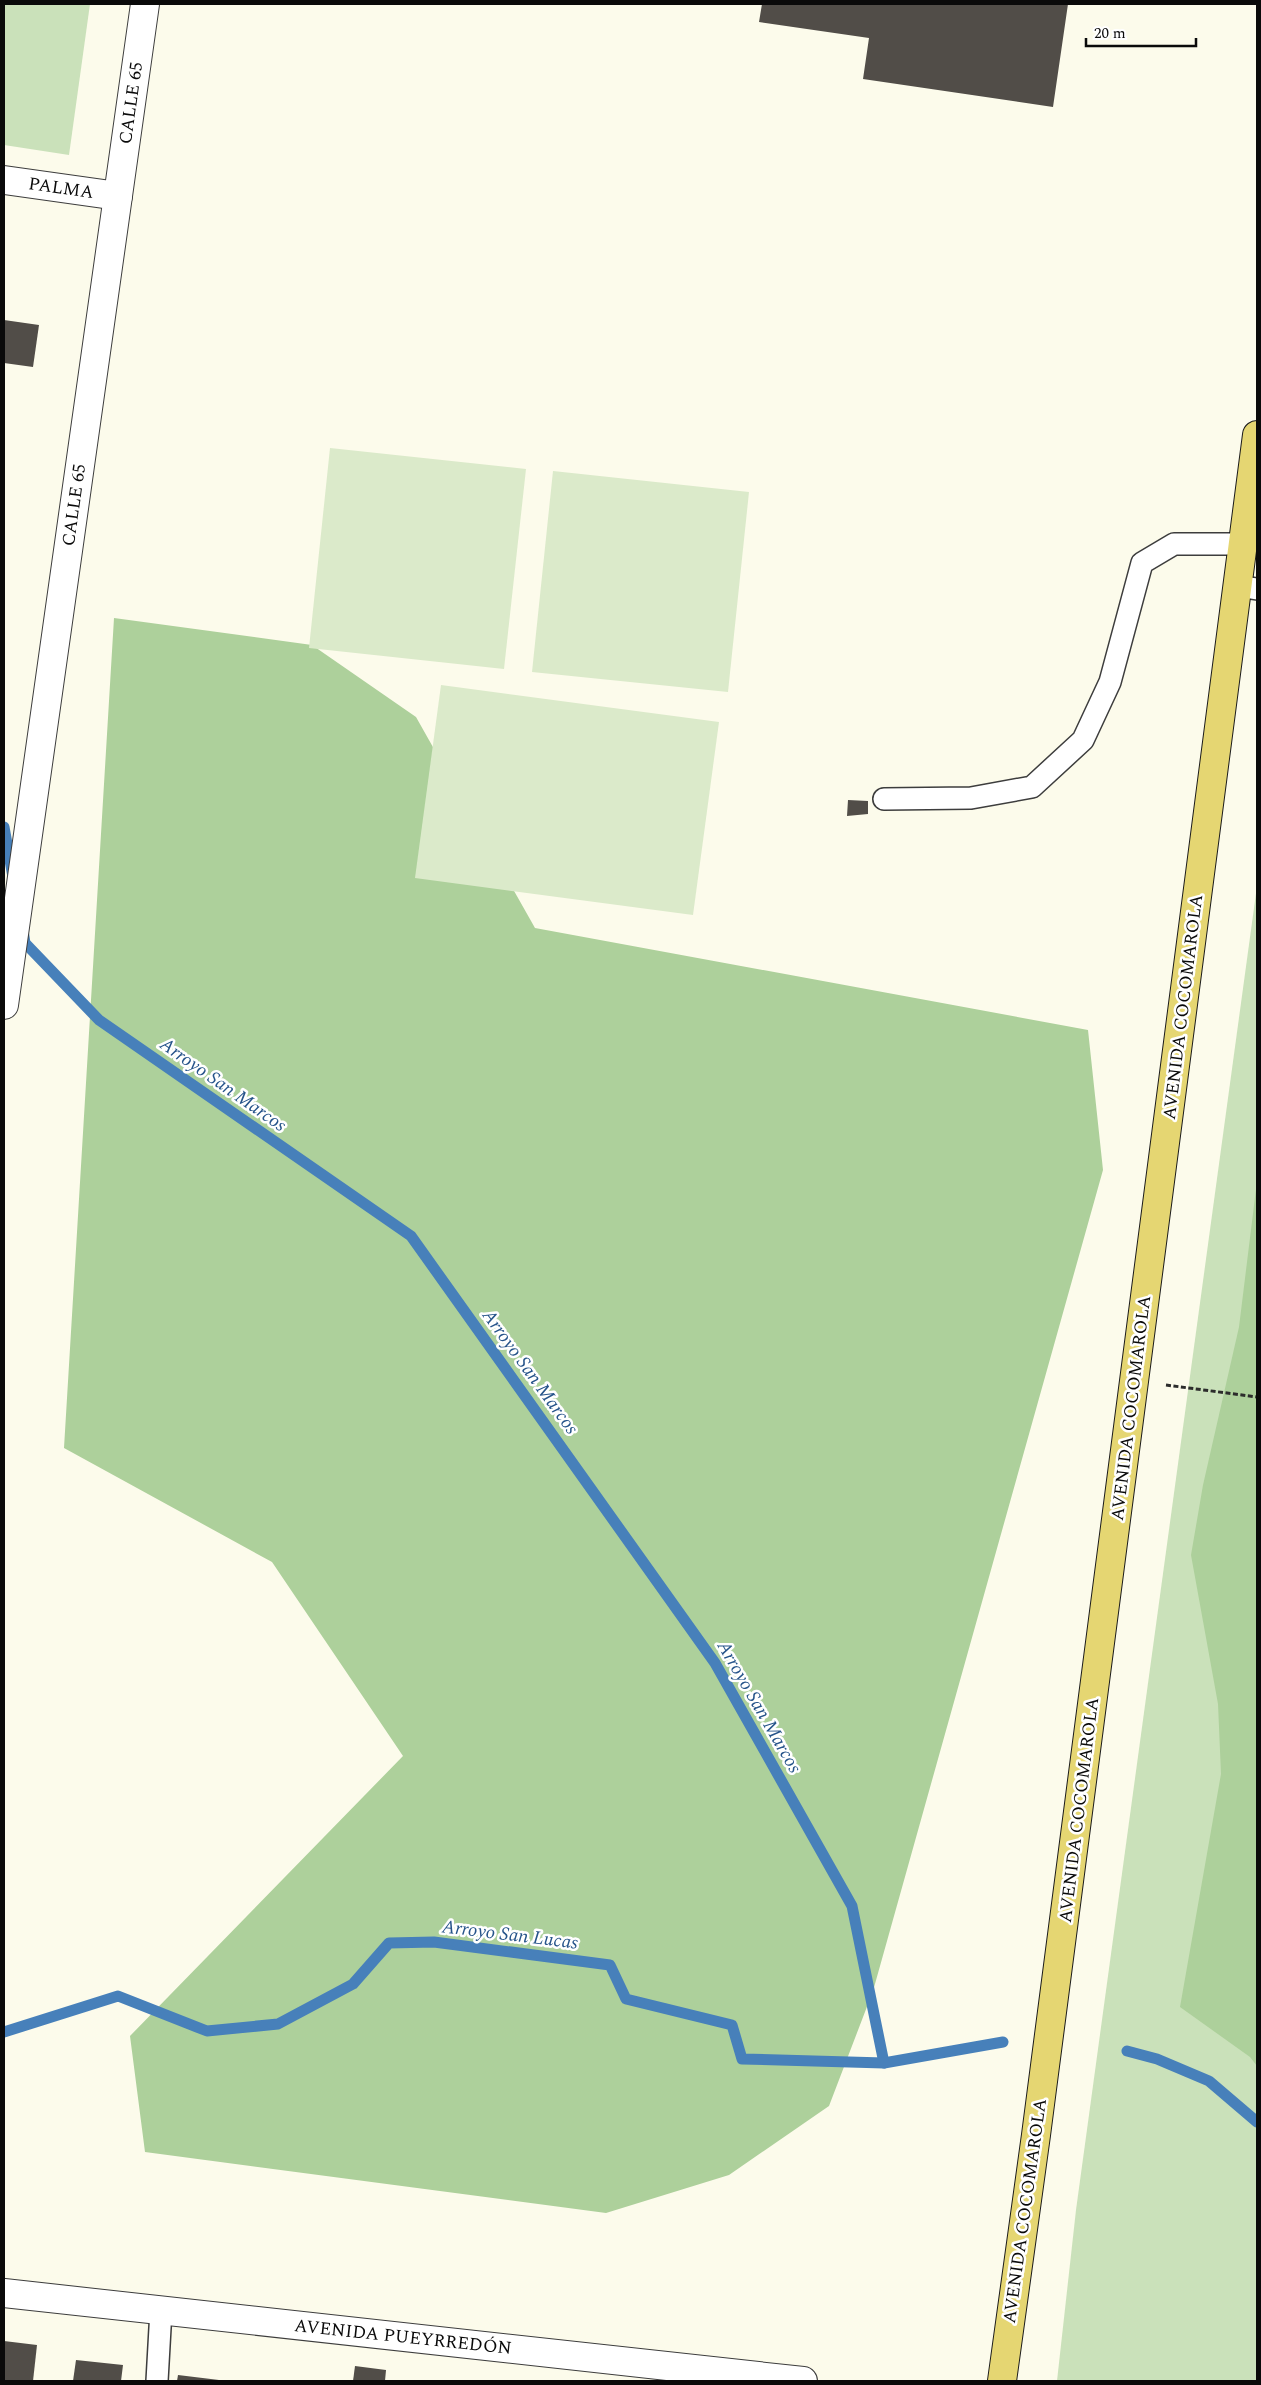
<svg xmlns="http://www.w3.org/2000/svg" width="1261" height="2385" font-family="Spectral,serif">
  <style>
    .green { fill: #cae1ba }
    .forest { fill: #add09b }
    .pitch { fill: #dbeaca }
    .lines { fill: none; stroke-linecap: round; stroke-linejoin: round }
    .stream { stroke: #4780ba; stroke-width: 11 }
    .building { fill: #514d48 }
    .service-casing { stroke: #3d3d3d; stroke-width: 24 }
    .minor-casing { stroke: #3d3d3d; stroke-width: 30 }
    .primary-casing { stroke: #1b1b1b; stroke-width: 30 }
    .path { stroke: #2c2c2c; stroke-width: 3; stroke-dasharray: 5 2.5; stroke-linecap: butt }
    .service { stroke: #fff; stroke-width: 21 }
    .minor { stroke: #fff; stroke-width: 28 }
    .primary { stroke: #e5d672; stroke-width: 28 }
    .labels { text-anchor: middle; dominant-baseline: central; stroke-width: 5; stroke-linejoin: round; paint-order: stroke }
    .street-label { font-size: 18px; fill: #0a0a0a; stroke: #fff }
    .water-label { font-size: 19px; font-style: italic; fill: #26548a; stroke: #fff }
  </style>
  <rect width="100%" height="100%" fill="#fcfbeb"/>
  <g class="green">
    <polygon points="4,4 90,4 69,155 4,145"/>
    <polygon points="1257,886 1257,2381 1057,2381 1076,2210"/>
  </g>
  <g class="forest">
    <polygon points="114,618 312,645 416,717 535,928 1088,1030 1103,1170 873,1991 829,2106 729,2175 606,2213 145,2152 130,2036 403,1756 272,1562 64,1448"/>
    <polygon points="1257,1181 1257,2066 1250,2057 1180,2007 1221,1774 1218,1704 1191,1555 1203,1485 1239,1327"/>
  </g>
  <g class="pitch">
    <polygon points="330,448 526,469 504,669 309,648"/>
    <polygon points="553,471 749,492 728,692 532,672"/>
    <polygon points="441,685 719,722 693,915 415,878"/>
  </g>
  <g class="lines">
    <g class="stream">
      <polyline points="4,827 13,877"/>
      <polyline points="23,930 25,943 99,1020 411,1236 715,1663 852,1906 884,2063"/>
      <polyline points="4,2032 118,1996 207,2031 278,2024 353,1984 389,1943 434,1942 610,1965 626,1999 732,2025 742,2059 884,2063 1003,2042"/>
      <polyline points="1127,2051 1157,2059 1209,2081 1257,2122"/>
    </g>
  </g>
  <g class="building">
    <polygon points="762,4 1068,4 1053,107 863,79 869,38 759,22"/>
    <polygon points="4,320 39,325 33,367 4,363"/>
    <polygon points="848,800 868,801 868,814 847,816"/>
    <polygon points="4,2341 37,2345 33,2381 4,2381"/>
    <polygon points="76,2360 123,2365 121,2381 73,2381"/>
    <polygon points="355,2366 386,2370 385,2381 353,2381"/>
    <polygon points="178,2375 219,2380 219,2381 177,2381"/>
  </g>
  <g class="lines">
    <g class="service-casing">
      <g id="service">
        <polyline points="1238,586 1257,589"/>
        <polyline points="884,799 971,798 1032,787 1083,740 1110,682 1142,563 1174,544 1244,544"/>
        <polyline points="157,2381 161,2310"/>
      </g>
    </g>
    <g class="minor-casing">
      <g id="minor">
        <polyline points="4,180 118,196"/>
        <polyline points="4,1005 145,4"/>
        <polyline points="4,2293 803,2381"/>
      </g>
    </g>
    <g class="primary-casing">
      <polyline id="primary" points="1002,2381 1036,2135 1257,435"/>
    </g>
    <polyline class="path" points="1166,1385 1257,1397"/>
    <use href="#service" class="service"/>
    <use href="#minor" class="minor"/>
    <use href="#primary" class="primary"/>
  </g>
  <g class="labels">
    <g class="street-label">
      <text transform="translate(131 103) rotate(-82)">CALLE 65</text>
      <text transform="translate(61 188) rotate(8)">PALMA</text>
      <text transform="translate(74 505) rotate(-82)">CALLE 65</text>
      <text transform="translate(1183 1007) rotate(-83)">AVENIDA COCOMAROLA</text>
      <text transform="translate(1131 1408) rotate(-83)">AVENIDA COCOMAROLA</text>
      <text transform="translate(1079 1810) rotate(-83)">AVENIDA COCOMAROLA</text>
      <text transform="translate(1025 2211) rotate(-82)">AVENIDA COCOMAROLA</text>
      <text transform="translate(403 2337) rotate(6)">AVENIDA PUEYRREDÓN</text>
    </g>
    <g class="water-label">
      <text transform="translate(223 1085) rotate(35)">Arroyo San Marcos</text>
      <text transform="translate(530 1372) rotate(54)">Arroyo San Marcos</text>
      <text transform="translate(759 1707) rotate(60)">Arroyo San Marcos</text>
      <text transform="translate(510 1935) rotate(7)">Arroyo San Lucas</text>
    </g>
  </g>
  <rect width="1261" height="2385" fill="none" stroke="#0a0a0a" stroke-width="10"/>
  <path d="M1086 38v8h110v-8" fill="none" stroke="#0a0a0a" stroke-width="2.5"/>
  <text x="1094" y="38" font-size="15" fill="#0a0a0a" stroke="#ffffff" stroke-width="4" paint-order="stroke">20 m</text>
</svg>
